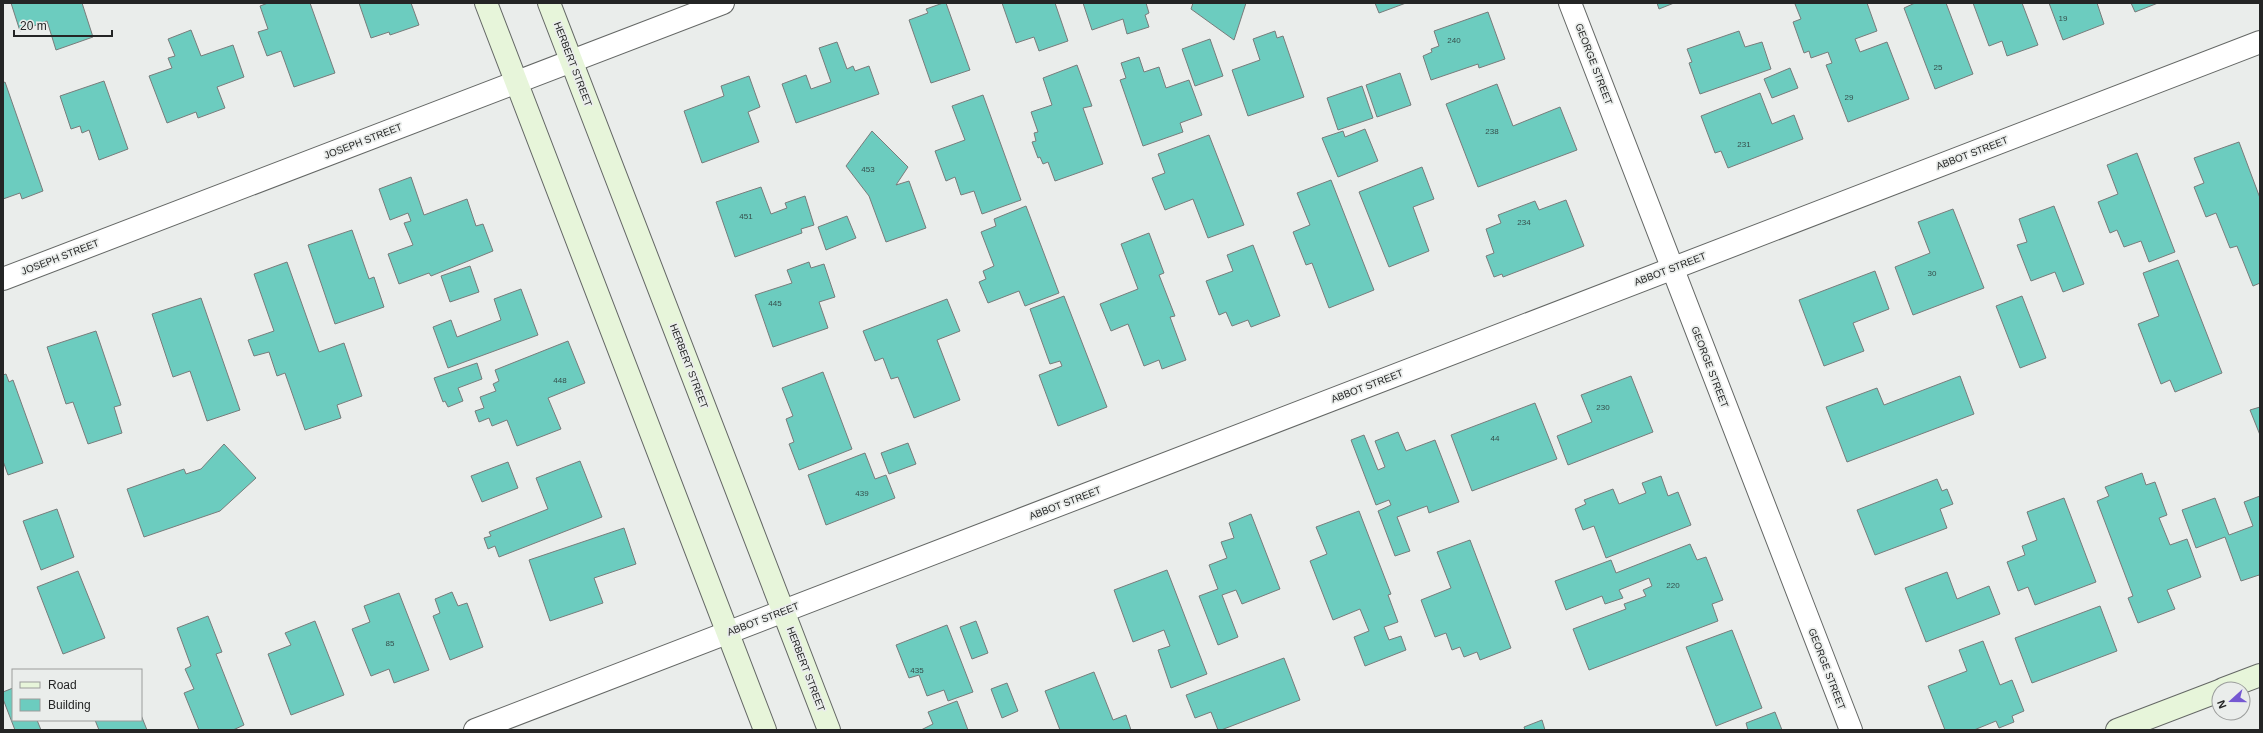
<svg xmlns="http://www.w3.org/2000/svg" width="2263" height="733" font-family="Arial,sans-serif">
  <style>
    .building { fill: #6cccbf; stroke: #787c7b }
    .lines { fill: none; stroke-linecap: round; stroke-linejoin: round }
    .street-casing { stroke: #646765; stroke-width: 24 }
    .secondary-casing { stroke: #646765; stroke-width: 24 }
    .street { stroke: #fff; stroke-width: 22 }
    .secondary { stroke: #e7f5da; stroke-width: 22 }
    .labels { text-anchor: middle; dominant-baseline: central; stroke-width: 3.5; stroke-linejoin: round; paint-order: stroke }
    .number-label { font-size: 8px; fill: #364f4c }
    .street-label { font-size: 10px; fill: #242525; stroke: #eaedeb }
  </style>
  <rect width="100%" height="100%" fill="#eaedeb"/>
  <g class="building">
    <polygon points="11,3 82,3 93,37 56,50 47,21 20,31"/>
    <polygon points="268,3 310,3 335,73 294,87 281,51 267,56 258,32 268,29 260,6"/>
    <polygon points="359,3 411,3 419,25 390,35 389,32 371,38"/>
    <polygon points="943,3 946,3 970,70 931,83 909,20 928,13 926,9"/>
    <polygon points="1002,3 1055,3 1068,41 1039,51 1034,37 1016,43"/>
    <polygon points="1083,3 1146,3 1149,13 1145,15 1149,27 1127,34 1123,19 1092,30"/>
    <polygon points="1193,3 1246,3 1234,40 1191,9"/>
    <polygon points="1375,3 1406,3 1379,13"/>
    <polygon points="1657,3 1674,3 1659,9"/>
    <polygon points="1798,3 1867,3 1877,31 1855,39 1860,52 1887,42 1909,99 1848,122 1826,65 1832,63 1828,52 1811,58 1809,51 1804,53 1793,22 1801,19 1795,4"/>
    <polygon points="1915,3 1946,3 1973,74 1935,89 1904,8"/>
    <polygon points="1973,3 2022,3 2038,45 2007,56 2002,41 1989,46"/>
    <polygon points="2049,3 2097,3 2104,24 2063,40"/>
    <polygon points="2131,3 2158,3 2135,12"/>
    <polygon points="1488,12 1505,59 1479,68 1478,64 1431,80 1423,56 1432,52 1431,49 1439,46 1434,31"/>
    <polygon points="191,30 201,56 233,45 244,77 217,87 225,108 198,118 196,112 167,123 149,76 172,68 168,58 175,56 168,39"/>
    <polygon points="1275,31 1277,38 1283,36 1304,97 1248,116 1232,70 1260,60 1253,39"/>
    <polygon points="1739,31 1745,47 1762,42 1771,69 1700,94 1689,63 1692,62 1687,49"/>
    <polygon points="1210,39 1223,76 1195,86 1182,49"/>
    <polygon points="837,42 847,69 853,66 855,71 869,66 879,94 796,123 782,84 806,75 811,89 831,82 819,48"/>
    <polygon points="1139,57 1144,72 1159,67 1166,88 1189,80 1202,115 1180,123 1183,132 1143,146 1120,80 1126,78 1121,63"/>
    <polygon points="1077,65 1092,106 1083,108 1103,164 1055,181 1048,162 1043,164 1040,157 1038,158 1032,142 1036,141 1034,133 1038,132 1031,112 1052,105 1043,78"/>
    <polygon points="1790,68 1798,88 1772,98 1764,79"/>
    <polygon points="1400,73 1411,105 1377,117 1366,85"/>
    <polygon points="749,76 760,107 748,112 759,142 702,163 684,111 724,96 721,86"/>
    <polygon points="104,81 128,149 99,160 89,130 82,133 80,126 71,129 60,96"/>
    <polygon points="5,82 43,191 22,199 20,193 3,199 3,83"/>
    <polygon points="1497,84 1513,126 1560,107 1577,150 1478,187 1446,104"/>
    <polygon points="1362,86 1373,118 1338,130 1327,98"/>
    <polygon points="1760,93 1772,124 1794,115 1803,139 1728,168 1721,151 1715,153 1701,116"/>
    <polygon points="983,95 1021,200 982,214 974,191 961,195 955,177 946,181 935,151 965,140 952,106"/>
    <polygon points="1365,129 1378,161 1338,177 1322,138 1343,131 1345,137"/>
    <polygon points="872,131 908,167 896,185 909,181 926,228 886,242 869,196 846,166"/>
    <polygon points="1209,135 1244,225 1208,238 1193,199 1165,210 1152,178 1165,173 1158,154"/>
    <polygon points="2239,142 2260,198 2260,283 2253,286 2237,246 2230,248 2216,213 2206,217 2194,187 2204,183 2194,158"/>
    <polygon points="2137,153 2175,252 2149,262 2141,241 2124,247 2117,230 2110,233 2098,202 2118,194 2107,165"/>
    <polygon points="1422,167 1434,199 1413,207 1429,251 1389,267 1359,192"/>
    <polygon points="411,177 424,215 467,199 476,226 483,224 493,251 431,276 429,273 399,284 388,254 413,245 404,223 411,221 408,213 390,220 379,189"/>
    <polygon points="1331,180 1374,290 1329,308 1312,263 1306,265 1293,232 1310,225 1297,193"/>
    <polygon points="761,187 771,214 787,208 785,203 805,196 814,225 801,229 802,233 735,257 716,202"/>
    <polygon points="1566,200 1584,246 1503,277 1502,274 1494,277 1486,256 1494,253 1486,229 1501,223 1498,215 1535,201 1539,210"/>
    <polygon points="1026,206 1059,293 1025,306 1019,291 988,303 979,282 986,279 983,271 994,266 981,232 996,226 994,219"/>
    <polygon points="2054,206 2084,284 2063,292 2055,272 2031,281 2017,245 2027,242 2019,219"/>
    <polygon points="1953,209 1984,288 1913,315 1895,267 1930,253 1918,222"/>
    <polygon points="847,216 856,238 826,250 818,227"/>
    <polygon points="352,230 369,279 374,277 384,307 335,324 308,245"/>
    <polygon points="1149,233 1164,273 1159,275 1175,316 1170,317 1186,360 1162,369 1159,360 1144,366 1128,324 1111,331 1100,304 1138,289 1121,244"/>
    <polygon points="1253,245 1280,316 1251,327 1248,320 1232,326 1226,312 1219,315 1206,281 1233,271 1227,255"/>
    <polygon points="2178,260 2222,373 2175,392 2170,380 2161,384 2138,324 2159,316 2143,273"/>
    <polygon points="287,262 319,352 344,343 362,396 337,405 341,418 305,430 285,373 277,376 269,352 254,356 248,340 274,331 254,274"/>
    <polygon points="809,262 811,268 824,264 835,297 819,302 828,328 773,347 755,295 792,283 787,270"/>
    <polygon points="470,266 479,292 450,302 441,276"/>
    <polygon points="1875,271 1889,309 1853,323 1864,351 1824,366 1799,300"/>
    <polygon points="521,289 538,335 448,368 433,327 451,320 457,337 501,320 494,299"/>
    <polygon points="1064,296 1107,407 1058,426 1039,375 1062,366 1060,361 1050,364 1030,309"/>
    <polygon points="2022,296 2046,358 2020,368 1996,306"/>
    <polygon points="201,298 240,410 207,421 190,371 173,377 152,314"/>
    <polygon points="947,299 960,331 937,340 960,400 914,418 898,377 891,379 883,358 875,361 863,331"/>
    <polygon points="96,331 121,405 114,407 122,433 88,444 73,402 66,404 47,347"/>
    <polygon points="568,341 585,383 548,398 561,429 517,446 507,420 492,426 489,418 479,422 475,411 484,408 480,397 496,391 493,384 499,381 495,370"/>
    <polygon points="477,363 482,379 458,388 463,401 448,407 445,401 443,402 434,378"/>
    <polygon points="823,372 852,449 799,470 789,444 794,442 786,419 793,416 782,388"/>
    <polygon points="6,374 9,382 13,380 43,463 8,475 3,461 3,375"/>
    <polygon points="1631,376 1653,432 1568,465 1557,436 1592,422 1581,395"/>
    <polygon points="1960,376 1974,414 1847,462 1826,407 1877,388 1884,405"/>
    <polygon points="1535,403 1557,459 1472,491 1451,435"/>
    <polygon points="2260,407 2260,435 2250,410"/>
    <polygon points="1398,432 1406,451 1435,440 1459,502 1429,513 1427,506 1397,517 1410,551 1395,556 1378,511 1391,505 1389,500 1376,505 1351,440 1364,435 1378,470 1385,467 1375,441"/>
    <polygon points="908,443 916,464 889,474 881,453"/>
    <polygon points="224,444 256,478 220,511 144,537 127,489 184,469 186,474 201,469"/>
    <polygon points="865,453 875,479 886,475 895,498 826,525 808,475"/>
    <polygon points="580,461 602,517 499,557 495,546 488,549 484,538 491,536 489,532 548,509 536,478"/>
    <polygon points="508,462 518,488 482,502 471,476"/>
    <polygon points="2142,473 2146,485 2155,482 2167,515 2159,518 2170,545 2187,539 2201,577 2167,590 2175,609 2138,623 2128,598 2133,596 2097,501 2109,496 2105,487"/>
    <polygon points="1661,476 1668,496 1678,492 1691,525 1606,558 1594,526 1583,530 1575,509 1586,504 1584,500 1613,489 1619,504 1646,493 1642,483"/>
    <polygon points="1937,479 1942,491 1947,489 1953,504 1940,509 1947,528 1875,555 1857,510"/>
    <polygon points="2260,496 2260,578 2259,575 2241,581 2225,537 2196,548 2182,510 2215,498 2229,535 2253,526 2244,502"/>
    <polygon points="2064,498 2096,582 2035,605 2028,587 2018,591 2007,562 2025,555 2022,546 2037,540 2027,512"/>
    <polygon points="57,509 74,557 41,570 23,521"/>
    <polygon points="1359,511 1391,594 1388,595 1398,622 1384,627 1389,640 1401,636 1406,650 1365,666 1354,637 1369,631 1360,609 1333,620 1310,561 1327,554 1316,527"/>
    <polygon points="1251,514 1280,589 1242,604 1236,590 1222,595 1238,637 1218,645 1199,596 1218,589 1209,565 1227,558 1221,542 1234,538 1229,523"/>
    <polygon points="624,528 636,564 594,578 603,603 550,621 529,560"/>
    <polygon points="1470,540 1511,648 1480,660 1477,652 1464,657 1460,647 1452,650 1446,633 1435,637 1421,600 1451,588 1437,552"/>
    <polygon points="1690,544 1697,560 1706,557 1723,600 1712,604 1718,621 1589,670 1573,629 1626,609 1624,604 1646,596 1643,590 1652,586 1649,578 1619,590 1623,598 1605,604 1602,596 1566,610 1555,581 1611,560 1616,573"/>
    <polygon points="1167,570 1207,674 1171,688 1158,650 1170,646 1164,630 1133,642 1114,590"/>
    <polygon points="78,571 105,638 63,654 37,587"/>
    <polygon points="1947,572 1957,599 1989,586 2000,614 1926,642 1905,588"/>
    <polygon points="452,592 458,606 467,603 483,647 450,660 433,616 440,613 435,599"/>
    <polygon points="399,593 429,670 394,683 389,669 371,676 352,629 370,622 364,606"/>
    <polygon points="2100,606 2117,651 2032,683 2015,638"/>
    <polygon points="208,616 222,652 216,654 244,725 233,730 199,730 184,693 194,689 185,669 191,666 177,628"/>
    <polygon points="315,621 344,695 291,715 268,654 291,645 285,633"/>
    <polygon points="976,621 988,653 972,659 960,627"/>
    <polygon points="947,625 973,692 948,701 944,690 927,696 919,675 909,678 896,645"/>
    <polygon points="1732,630 1762,708 1716,726 1686,647"/>
    <polygon points="1983,641 2000,685 2012,680 2024,711 2012,716 2014,722 1999,728 1996,721 1974,730 1945,730 1928,686 1967,671 1959,650"/>
    <polygon points="1284,658 1300,700 1221,730 1218,730 1211,712 1195,718 1186,695"/>
    <polygon points="1094,672 1113,720 1126,715 1131,730 1060,730 1045,691"/>
    <polygon points="1007,683 1018,711 1002,718 991,689"/>
    <polygon points="13,688 13,720 37,720 41,730 15,730 3,699 3,692"/>
    <polygon points="957,701 968,730 921,730 933,724 928,712"/>
    <polygon points="1775,712 1782,730 1748,730 1746,723"/>
    <polygon points="141,715 147,730 99,730 95,720 141,720"/>
    <polygon points="1542,720 1545,730 1525,730 1524,727"/>
  </g>
  <g class="lines">
    <g class="street-casing">
      <g id="street">
        <polyline points="1570,3 1851,730"/>
        <polyline points="3,279 723,3"/>
        <polyline points="475,730 2260,42"/>
      </g>
    </g>
    <g class="secondary-casing">
      <g id="secondary">
        <polyline points="486,3 765,730"/>
        <polyline points="549,3 829,730"/>
        <polyline points="2223,689 2260,675"/>
        <polyline points="2117,730 2219,691"/>
      </g>
    </g>
    <use href="#street" class="street"/>
    <use href="#secondary" class="secondary"/>
  </g>
  <g class="labels">
    <g class="number-label">
      <text x="2063" y="18">19</text>
      <text x="1454" y="40">240</text>
      <text x="1938" y="67">25</text>
      <text x="1849" y="97">29</text>
      <text x="1492" y="131">238</text>
      <text x="1744" y="144">231</text>
      <text x="868" y="169">453</text>
      <text x="746" y="216">451</text>
      <text x="1524" y="222">234</text>
      <text x="1932" y="273">30</text>
      <text x="775" y="303">445</text>
      <text x="560" y="380">448</text>
      <text x="1603" y="407">230</text>
      <text x="1495" y="438">44</text>
      <text x="862" y="493">439</text>
      <text x="1673" y="585">220</text>
      <text x="390" y="643">85</text>
      <text x="917" y="670">435</text>
    </g>
    <g class="street-label">
      <text transform="translate(573 64) rotate(69)">HERBERT STREET</text>
      <text transform="translate(1594 64) rotate(69)">GEORGE STREET</text>
      <text transform="translate(363 141) rotate(-21)">JOSEPH STREET</text>
      <text transform="translate(1972 153) rotate(-21)">ABBOT STREET</text>
      <text transform="translate(60 257) rotate(-21)">JOSEPH STREET</text>
      <text transform="translate(1670 269) rotate(-21)">ABBOT STREET</text>
      <text transform="translate(689 366) rotate(69)">HERBERT STREET</text>
      <text transform="translate(1710 367) rotate(69)">GEORGE STREET</text>
      <text transform="translate(1367 386) rotate(-21)">ABBOT STREET</text>
      <text transform="translate(1065 503) rotate(-21)">ABBOT STREET</text>
      <text transform="translate(763 619) rotate(-21)">ABBOT STREET</text>
      <text transform="translate(806 669) rotate(69)">HERBERT STREET</text>
      <text transform="translate(1827 669) rotate(69)">GEORGE STREET</text>
    </g>
  </g>
  <rect width="2263" height="733" fill="none" stroke="#242525" stroke-width="8"/>
  <rect x="12" y="669" width="130" height="52" fill="#eaedeb" stroke="#9b9d9c"/>
  <rect x="20" y="682" width="20" height="6" fill="#e7f5da" stroke="#9b9d9c"/>
  <text x="48" y="689" font-size="12" fill="#242525">Road</text>
  <rect x="20" y="699" width="20" height="12" fill="#6cccbf" stroke="#9b9d9c"/>
  <text x="48" y="709" font-size="12" fill="#242525">Building</text>
  <g transform="translate(2231 701) rotate(249)"><circle r="19" fill="#eaedeb" stroke="#9b9d9c"/>
  <path d="M0-3L7 15L0 10L-7 15Z" fill="#7558d2"/>
  <text y="-6" font-size="11" font-weight="bold" text-anchor="middle" fill="#242525">N</text>
  </g>
  <path d="M14 30v6h98v-6" fill="none" stroke="#242525" stroke-width="2"/>
  <text x="20" y="30" font-size="12" fill="#242525" stroke="#eaedeb" stroke-width="3" paint-order="stroke">20 m</text>
</svg>
